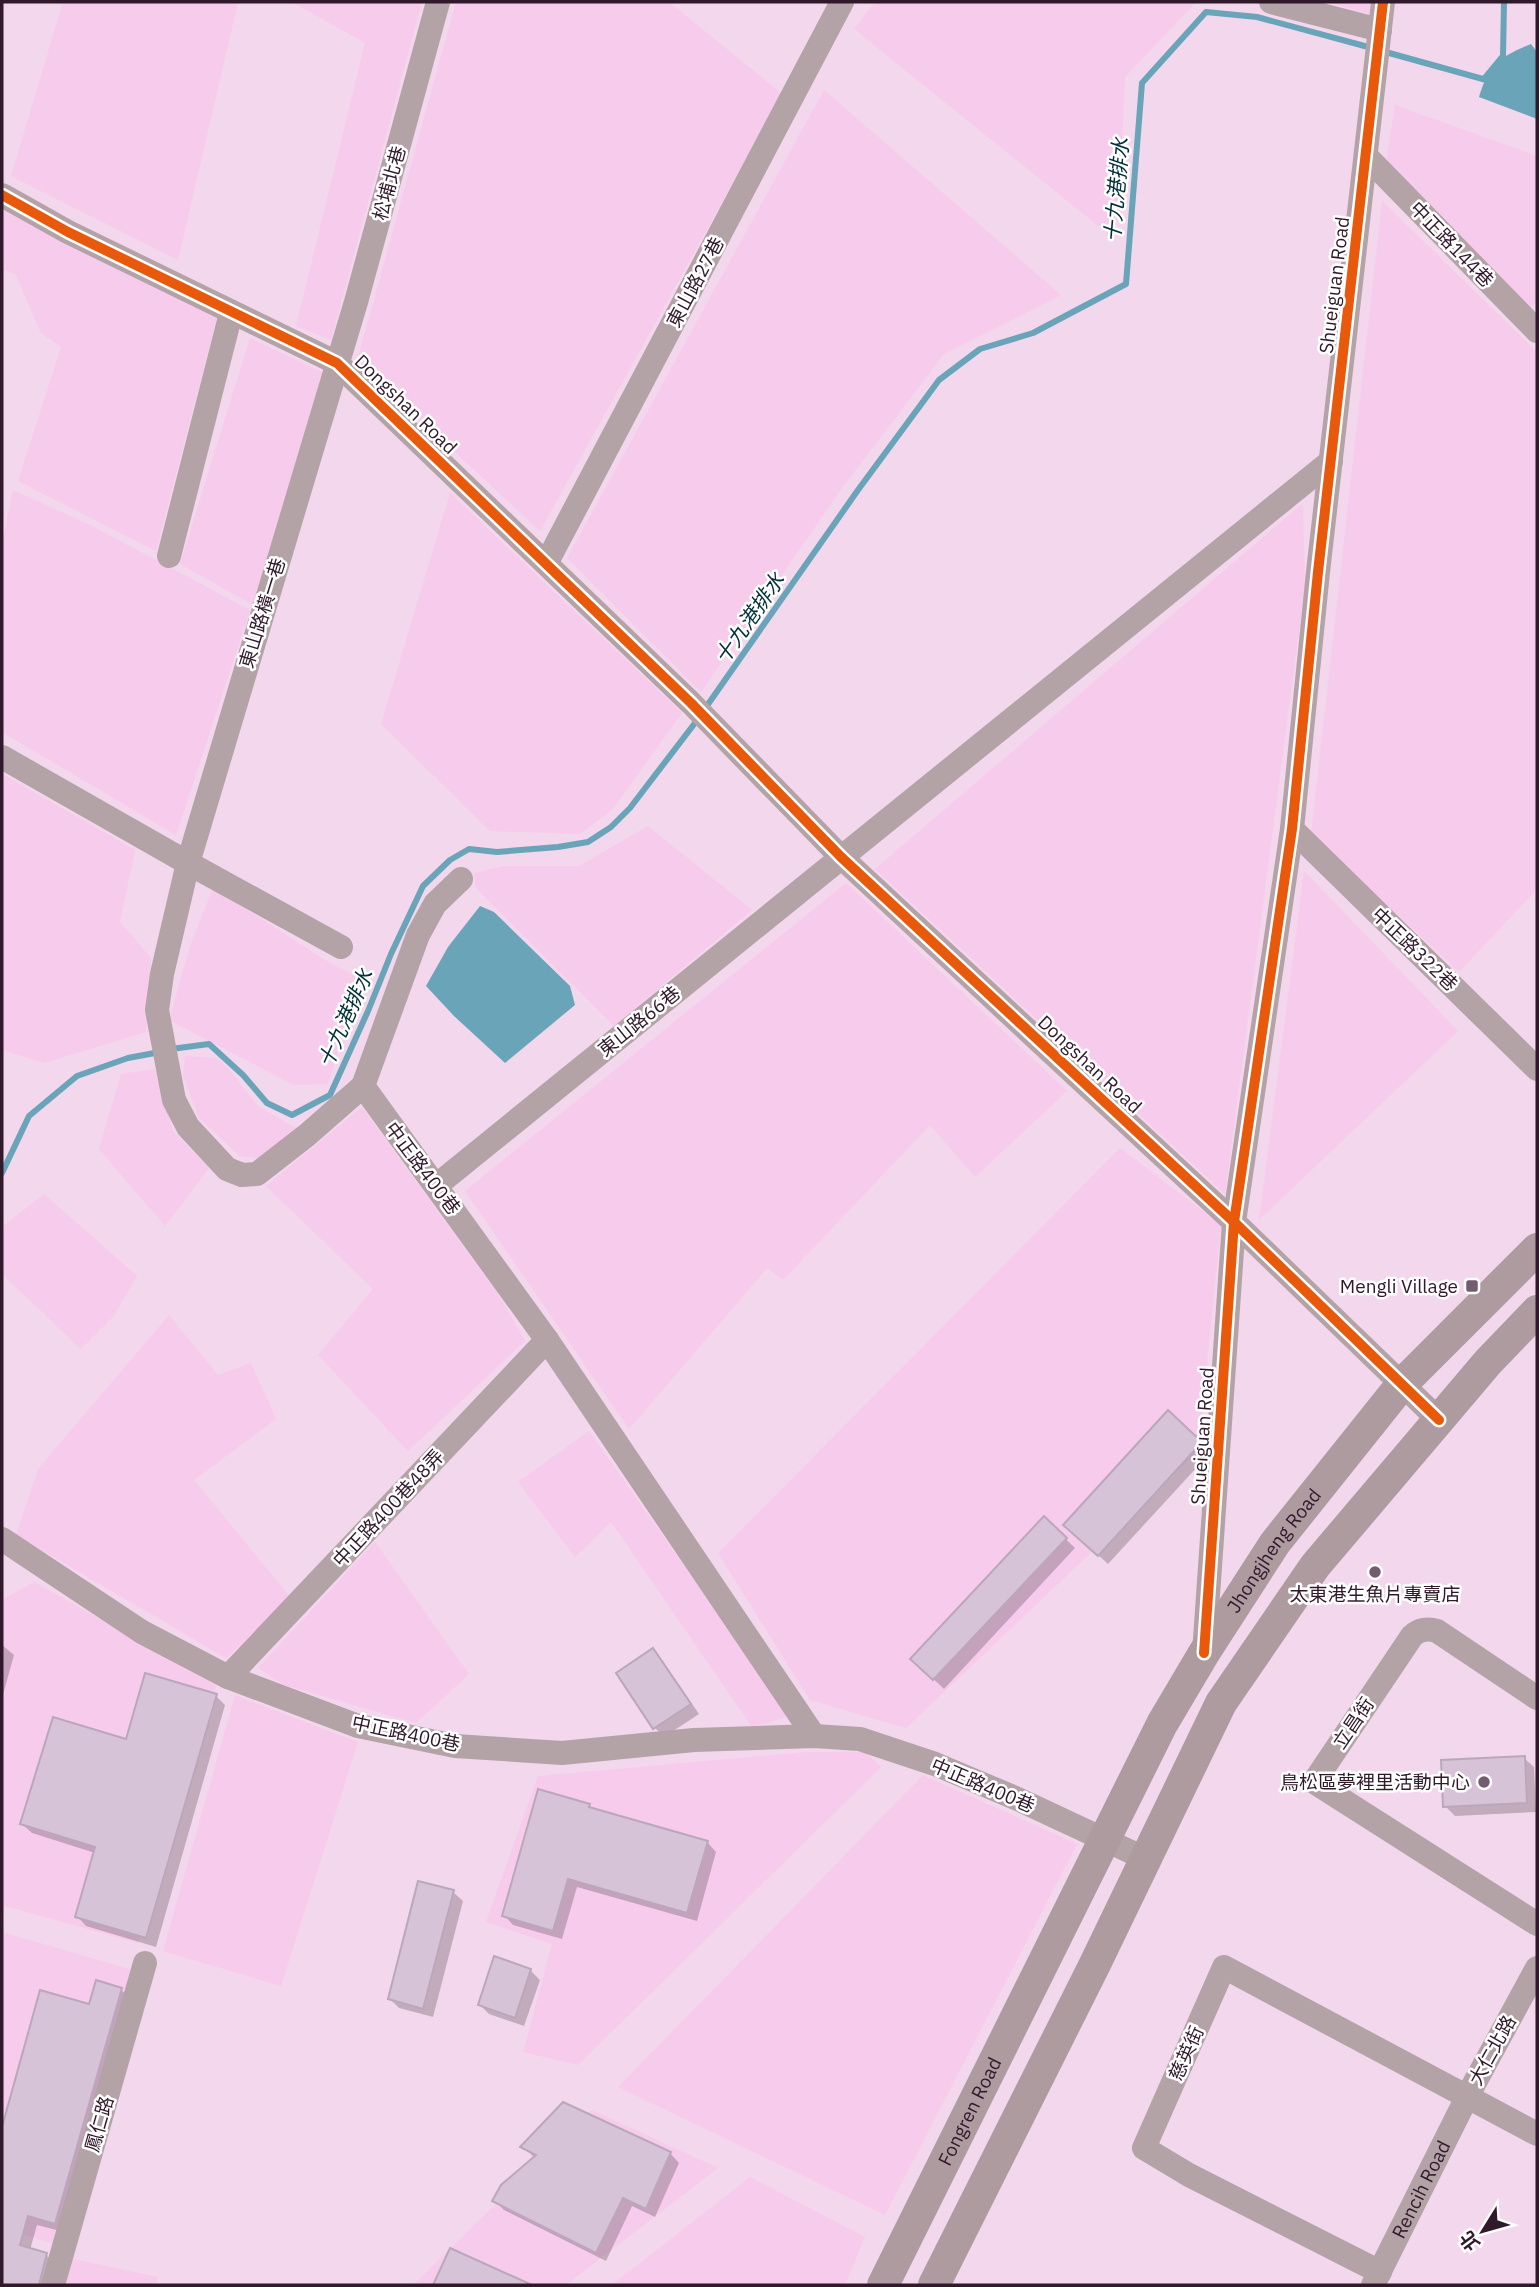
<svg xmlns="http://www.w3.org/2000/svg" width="1539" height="2287" font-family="'IBM Plex Sans','Noto Sans TC',sans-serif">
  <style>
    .built { fill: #f7cbec }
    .water { fill: #69a4b9 }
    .shadow { fill: #0003 }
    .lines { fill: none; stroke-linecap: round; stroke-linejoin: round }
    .stream { stroke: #69a4b9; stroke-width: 6 }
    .building { fill: #d7c3d7; stroke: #bba7bc; stroke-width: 2 }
    .minor { stroke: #b3a3a6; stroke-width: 24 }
    .major { stroke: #ae9ba0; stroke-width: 32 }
    .cycleway-casing { stroke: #fff; stroke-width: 15 }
    .cycleway { stroke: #e8590c; stroke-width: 10 }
    .poi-dot { fill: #745c6f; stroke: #fff; stroke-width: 2.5 }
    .labels { text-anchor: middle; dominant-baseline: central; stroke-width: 5; stroke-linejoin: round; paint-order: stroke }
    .street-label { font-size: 19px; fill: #30192b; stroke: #fff }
    .poi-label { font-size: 19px; fill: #30192b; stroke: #fff; text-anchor: end }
    .water-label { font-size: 21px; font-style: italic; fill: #023039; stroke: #fff }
  </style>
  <rect width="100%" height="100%" fill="#f3d7ec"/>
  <g class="built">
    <polygon points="63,2 238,2 178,260 11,176"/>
    <polygon points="292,2 422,2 331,340 296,326 365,43"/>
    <polygon points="456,2 669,2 782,94 540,531 357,361"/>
    <polygon points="875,2 1195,3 1125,77 1119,211 1112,237 854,29"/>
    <polygon points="1328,2 1370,2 1369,14"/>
    <polygon points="824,90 1061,295 944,354 842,488 701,692 567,558"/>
    <polygon points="1395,105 1537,156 1537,302 1529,308 1385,169"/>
    <polygon points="1382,201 1537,352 1537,889 1459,972 1311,834"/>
    <polygon points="2,208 217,317 156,551 18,481 61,347 41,333 16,275 2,269"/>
    <polygon points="250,338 322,372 255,606 180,564"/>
    <polygon points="13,490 90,525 250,610 176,835 2,732 2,544"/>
    <polygon points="450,493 682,713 613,809 580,834 490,831 381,724"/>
    <polygon points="1303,503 1305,585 1225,1194 875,869"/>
    <polygon points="2,774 135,850 120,922 151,958 146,1032 44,1063 2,1050"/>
    <polygon points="648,826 752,910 614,1026 476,888 474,873 504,866 579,866"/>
    <polygon points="1304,871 1458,1031 1259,1220"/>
    <polygon points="846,883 1067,1091 975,1177 930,1125 783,1280 767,1268 629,1429 465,1191"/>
    <polygon points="213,888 333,965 361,978 328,1084 294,1085 169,1020 190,946"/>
    <polygon points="185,1056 217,1058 229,1069 258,1106 296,1128 261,1159 240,1156 199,1118 183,1076"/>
    <polygon points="155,1069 173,1131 209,1168 165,1226 99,1149 121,1074"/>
    <polygon points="362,1107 500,1297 525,1341 408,1451 318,1355 373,1289 266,1186"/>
    <polygon points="1120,1148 1221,1225 1198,1451 906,1728 810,1700 718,1553"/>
    <polygon points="44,1194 137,1276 113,1317 81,1349 2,1274 2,1227"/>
    <polygon points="169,1315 218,1375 251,1363 276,1419 194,1480 291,1598 226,1658 16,1535 38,1469"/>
    <polygon points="589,1431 790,1716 752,1727 611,1522 575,1557 518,1482"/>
    <polygon points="375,1542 469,1674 416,1723 284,1685 258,1668"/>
    <polygon points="34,1582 217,1684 138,1943 2,1905 2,1600"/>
    <polygon points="235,1695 358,1742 281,1986 163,1951"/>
    <polygon points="806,1752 865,1752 881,1767 578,2065 523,2052 552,1944 486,1922 538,1776"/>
    <polygon points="923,1775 1077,1844 885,2215 618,2087"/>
    <polygon points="2,1932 133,1970 55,2244 2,2229"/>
    <polygon points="592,2110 718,2168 566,2285 413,2285"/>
    <polygon points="750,2177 865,2237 845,2285 612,2285"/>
    <polygon points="73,2259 158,2277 156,2285 66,2285"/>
  </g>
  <g class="water">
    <path d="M1531,44L1537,52V119L1479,97C1489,64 1500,57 1531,44Z"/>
    <polygon points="480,906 494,912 570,986 575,1005 505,1063 454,1016 426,986 448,947"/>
  </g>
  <g class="shadow">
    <polygon points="1168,1413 1210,1453 1108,1564 1075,1534"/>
    <polygon points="1044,1518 1075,1548 944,1689 912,1659"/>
    <polygon points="2,1645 14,1655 2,1698"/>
    <polygon points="653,1650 662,1660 699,1714 664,1737 655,1728 619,1674"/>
    <polygon points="216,1696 225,1705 156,1947 86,1926 77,1916 95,1853 32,1833 22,1824"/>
    <polygon points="1524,1758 1534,1767 1536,1812 1455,1816 1445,1806"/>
    <polygon points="589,1805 594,1810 707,1842 716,1852 697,1921 577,1887 562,1939 513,1925 504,1915"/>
    <polygon points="453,1892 463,1901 433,2017 399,2008 390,1999"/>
    <polygon points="530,1970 540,1980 524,2026 489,2014 480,2005"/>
    <polygon points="121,1990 131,1999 64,2232 37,2225 30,2250 46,2255 55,2264 49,2285 2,2285 2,2134 41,1993 90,2006"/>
    <polygon points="523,2147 670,2153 679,2163 655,2217 632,2206 606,2261 504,2210 494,2200 535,2158"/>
  </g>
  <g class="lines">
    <g class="stream">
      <polyline points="1382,51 1490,81"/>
      <polyline points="1484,79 1503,56 1504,2"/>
      <polyline points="704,710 858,490 939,380 980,349 1033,333 1126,284 1142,83 1206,12 1257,17 1372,48"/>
      <polyline points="171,1049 209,1044 243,1075 267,1103 292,1115 330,1095 368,1011 391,954 423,886 450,860 469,849 497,852 558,847 588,842 611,827 630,808 698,719"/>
      <polyline points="2,1173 29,1116 77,1076 128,1058 160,1052"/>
    </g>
  </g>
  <g class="building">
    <polygon points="1168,1410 1202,1442 1098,1556 1063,1525"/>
    <polygon points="1044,1516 1067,1538 933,1680 910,1659"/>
    <polygon points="653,1648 691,1704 653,1729 616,1673"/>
    <polygon points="145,1673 217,1694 146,1938 75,1917 95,1847 20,1824 53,1717 126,1739"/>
    <polygon points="1525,1756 1527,1803 1443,1807 1441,1760"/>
    <polygon points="538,1789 590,1804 589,1807 708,1841 687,1913 568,1879 553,1931 502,1916"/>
    <polygon points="418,1881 454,1890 423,2009 388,1999"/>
    <polygon points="494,1956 531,1969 515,2018 478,2005"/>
    <polygon points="96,1980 122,1988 55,2224 28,2216 20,2245 47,2253 39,2285 2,2285 2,2127 40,1990 89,2004"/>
    <polygon points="563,2102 671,2152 646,2209 623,2198 596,2253 492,2201 501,2185 536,2155 520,2147"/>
    <polygon points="450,2248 532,2285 433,2285"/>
  </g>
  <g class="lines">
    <g class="minor">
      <polyline points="438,2 356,302 188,863 162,974 157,1010 174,1100 188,1127 227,1169 242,1175 257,1174 307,1135 363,1086 418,935 435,904 461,879"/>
      <polyline points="1271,2 1380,30"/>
      <polyline points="1366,156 1537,331"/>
      <polyline points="2,195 68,232 337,363 691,703 841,857 1234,1222 1439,1420"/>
      <polyline points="169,556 231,313"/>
      <polyline points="547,562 842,2"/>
      <polyline points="2,757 188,863 341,947"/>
      <polyline points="1292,829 1537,1069"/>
      <polyline points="363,1086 547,1340 814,1736"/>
      <polyline points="437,1185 1331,461"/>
      <polyline points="2,1539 142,1632 228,1677 358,1726 455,1746 562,1753 694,1740 814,1736 860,1739 935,1764 1020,1800 1146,1859"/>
      <polyline points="1204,1653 1234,1222 1292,829 1318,572 1383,2"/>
      <polyline points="228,1677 547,1340"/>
      <path d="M1537,1698L1437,1631C1428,1628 1419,1629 1412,1636L1314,1782L1537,1924"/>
      <polyline points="1380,2272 1189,2175 1144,2148 1224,1967 1537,2134"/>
      <polyline points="53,2285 145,1963"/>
      <path id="s1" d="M1373,2285L1468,2095L1537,1968"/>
    </g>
    <g class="major">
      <path id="s2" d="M883,2285L1162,1724L1204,1653L1275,1543L1402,1384L1537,1249"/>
      <polyline points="934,2285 1094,1966 1221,1703 1315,1566 1488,1362 1537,1311"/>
    </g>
    <g class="cycleway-casing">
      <g id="cycleway">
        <polyline points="2,195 68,232 337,363 691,703 841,857 1234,1222 1439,1420"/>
        <polyline points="1204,1653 1234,1222 1292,829 1318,572 1383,2"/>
      </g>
    </g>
    <use href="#cycleway" class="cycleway"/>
  </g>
  <g class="poi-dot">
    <rect x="1465" y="1279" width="14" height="14" rx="3.5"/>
    <circle cx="1375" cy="1572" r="7"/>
    <circle cx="1484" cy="1782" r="7"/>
  </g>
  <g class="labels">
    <g class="street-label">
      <text transform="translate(389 183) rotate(-75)">松埔北巷</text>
      <text transform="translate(1452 244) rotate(46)">中正路144巷</text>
      <text transform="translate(695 282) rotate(-62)">東山路27巷</text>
      <text transform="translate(1334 285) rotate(-83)">Shueiguan Road</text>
      <text transform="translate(406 404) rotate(44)">Dongshan Road</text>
      <text transform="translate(262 613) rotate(-73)">東山路橫一巷</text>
      <text transform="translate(1415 949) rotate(44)">中正路322巷</text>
      <text transform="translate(639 1021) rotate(-39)">東山路66巷</text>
      <text transform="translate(1090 1064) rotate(43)">Dongshan Road</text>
      <text transform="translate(423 1168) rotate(53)">中正路400巷</text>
      <text transform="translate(1202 1436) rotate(-86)">Shueiguan Road</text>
      <text transform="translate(388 1508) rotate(-47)">中正路400巷48弄</text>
      <text stroke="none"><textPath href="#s2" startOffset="833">Jhongjheng Road</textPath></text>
      <text transform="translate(1353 1723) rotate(-56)">立昌街</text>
      <text transform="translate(406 1733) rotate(12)">中正路400巷</text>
      <text transform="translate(983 1785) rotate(23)">中正路400巷</text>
      <text transform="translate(1492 2050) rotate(-61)">大仁北路</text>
      <text transform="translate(1186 2053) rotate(-66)">慈英街</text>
      <text stroke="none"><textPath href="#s2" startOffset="194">Fongren Road</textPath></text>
      <text transform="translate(99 2124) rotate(-74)">鳳仁路</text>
      <text stroke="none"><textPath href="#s1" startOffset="107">Rencih Road</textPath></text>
    </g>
    <g class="poi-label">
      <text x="1458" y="1286">Mengli Village</text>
      <text x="1375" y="1594" text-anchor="middle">太東港生魚片專賣店</text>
      <text x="1470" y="1782">鳥松區夢裡里活動中心</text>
    </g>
    <g class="water-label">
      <text transform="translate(1116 190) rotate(-85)">十九港排水</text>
      <text transform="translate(749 618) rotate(-55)">十九港排水</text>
      <text transform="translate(345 1018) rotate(-66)">十九港排水</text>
    </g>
  </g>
  <rect width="1539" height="2287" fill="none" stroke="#30192b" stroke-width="7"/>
  <g transform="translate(1483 2231) rotate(233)" stroke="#ffffff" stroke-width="5" paint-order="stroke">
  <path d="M0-5L12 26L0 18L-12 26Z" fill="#30192b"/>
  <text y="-10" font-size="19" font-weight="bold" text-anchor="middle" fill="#30192b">北</text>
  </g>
</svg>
